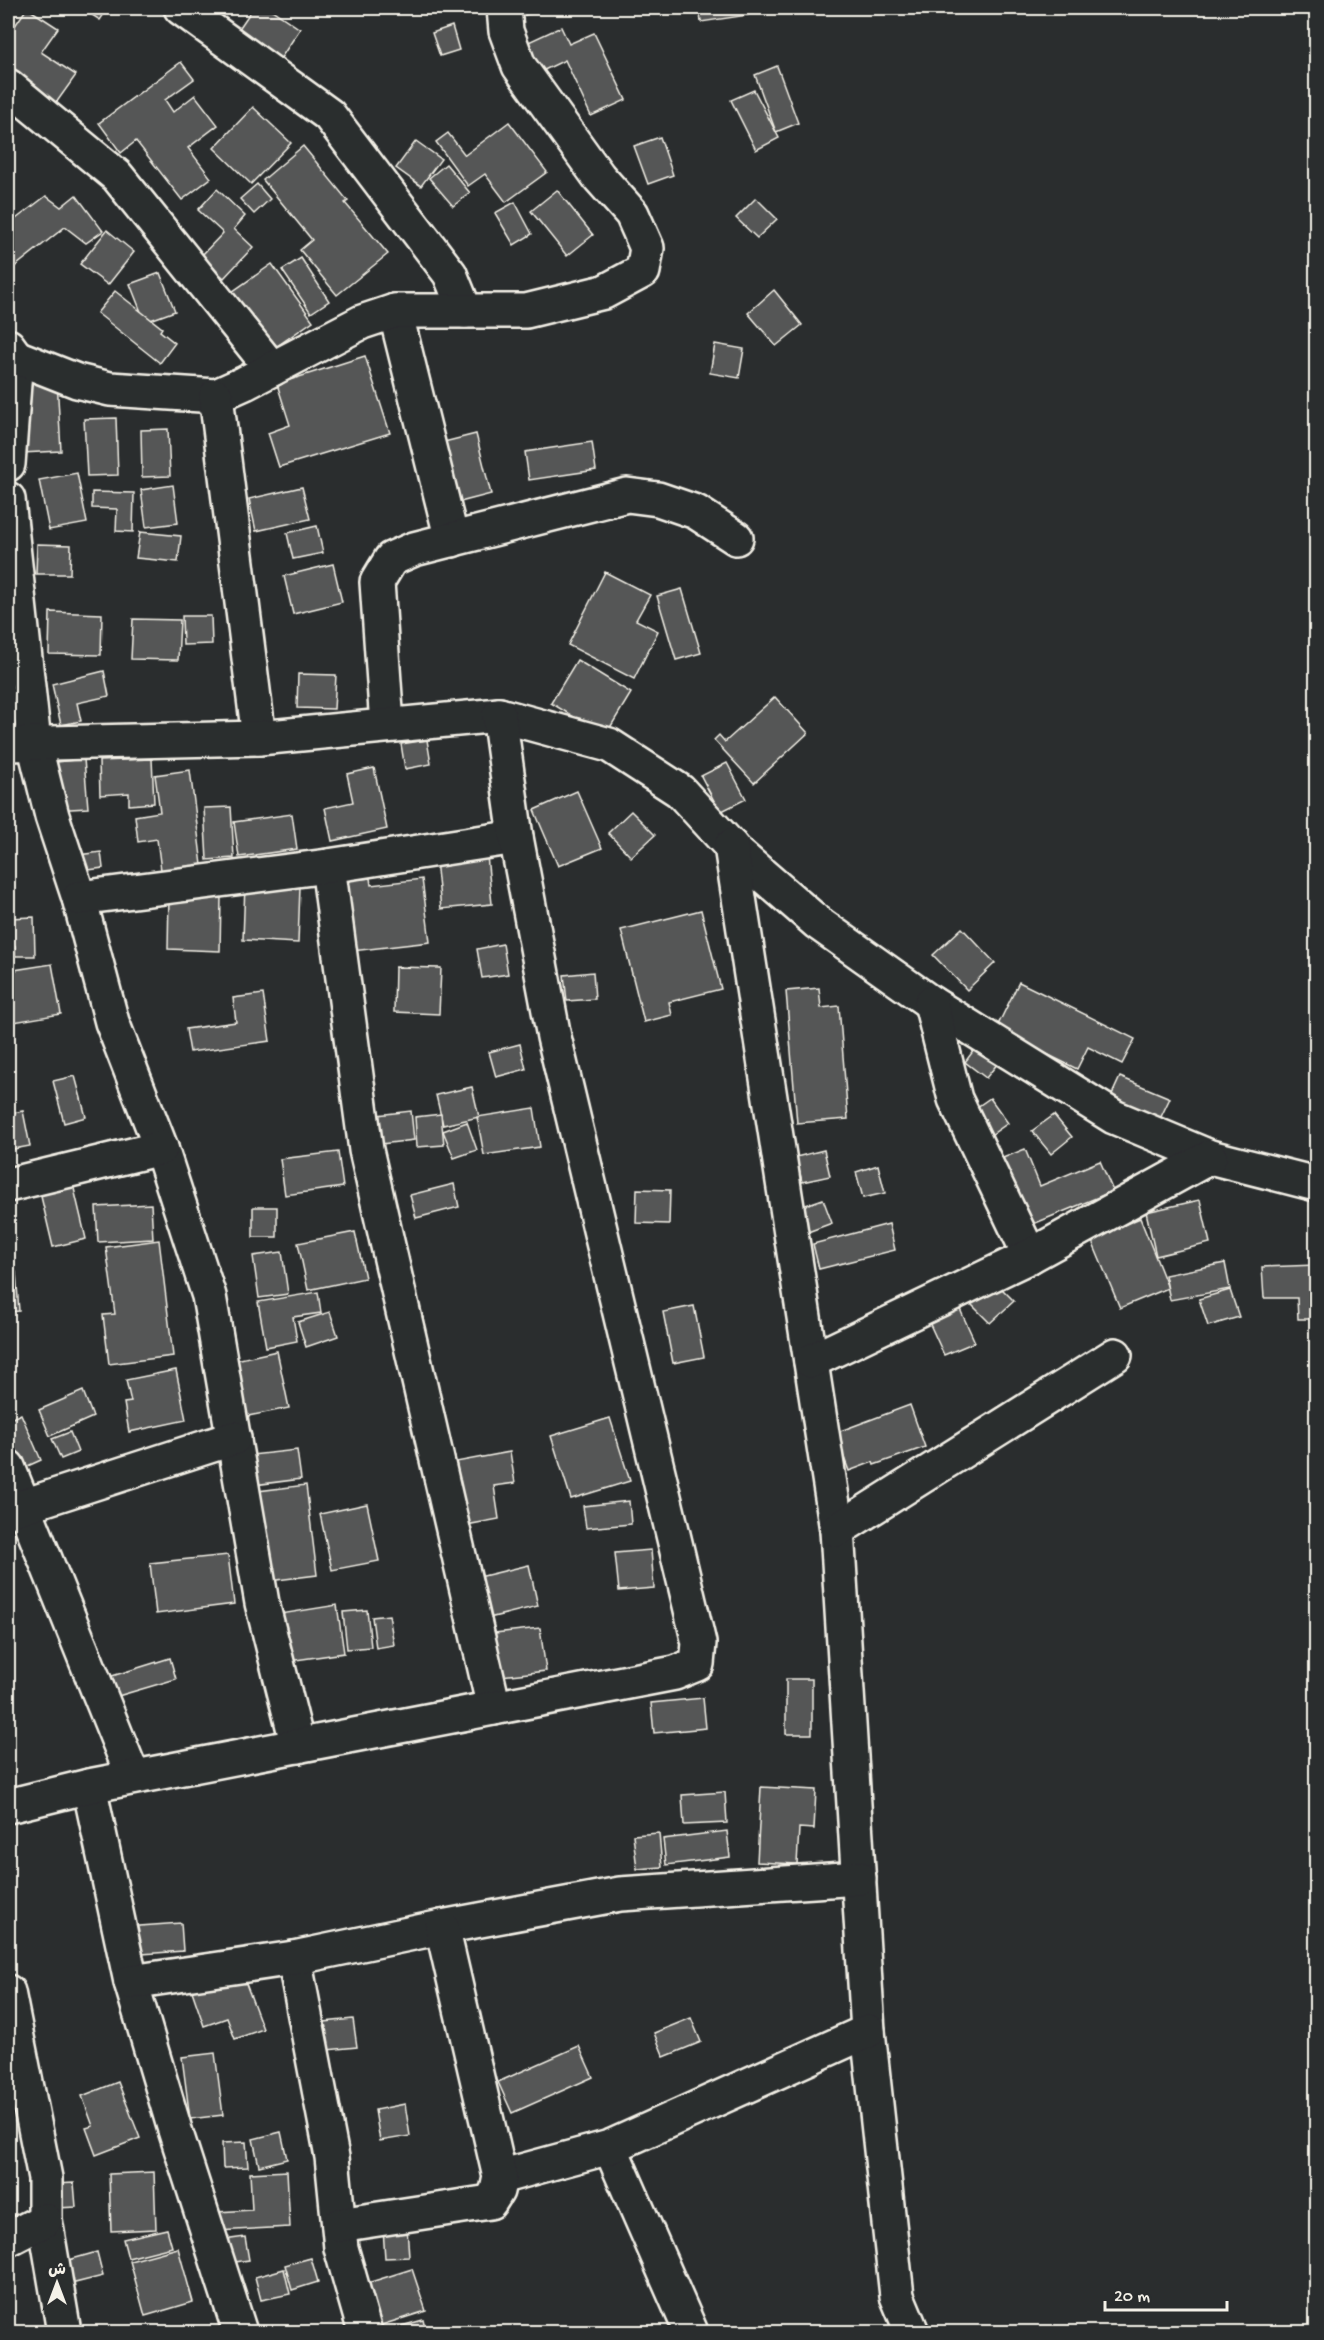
<svg xmlns="http://www.w3.org/2000/svg" width="1324" height="2340" font-family="'Gochi Hand','Playpen Sans Arabic',sans-serif">
  <style>
    .building { fill: #555756; stroke: #f4f1e8; stroke-width: 1.5 }
    .lines { fill: none; stroke-linecap: round; stroke-linejoin: round }
    .minor-casing { stroke: #f4f1e8; stroke-width: 38 }
    .minor { stroke: #2a2d2e; stroke-width: 33 }
  </style>
  <rect width="100%" height="100%" fill="#2a2d2e"/>
  <filter id="ink" filterUnits="userSpaceOnUse"><feTurbulence type="fractalNoise" baseFrequency=".0167" numOctaves="2"/><feDisplacementMap in="SourceGraphic" scale="12" xChannelSelector="R" yChannelSelector="G"/><feConvolveMatrix kernelMatrix="1 2 1 2 8 2 1 2 1" color-interpolation-filters="sRGB"/></filter>
  <g filter="url(#ink)">
    <g class="building">
      <polygon points="27,8 58,28 41,52 76,75 56,103 8,70 8,36"/>
      <polygon points="81,8 108,8 100,20"/>
      <polygon points="253,8 269,8 300,29 275,67 232,39"/>
      <polygon points="517,8 557,8 519,16"/>
      <polygon points="699,8 746,8 748,15 701,22"/>
      <polygon points="452,26 459,50 440,56 432,33"/>
      <polygon points="561,27 569,44 594,33 626,100 591,116 565,60 536,74 522,45"/>
      <polygon points="181,62 194,79 165,100 173,112 195,95 218,125 188,148 211,178 182,200 136,141 121,153 99,123"/>
      <polygon points="777,66 798,123 776,132 755,75"/>
      <polygon points="754,90 779,138 756,150 731,100"/>
      <polygon points="253,107 291,143 251,184 214,148"/>
      <polygon points="509,122 547,172 506,202 485,174 468,186 436,142 448,133 465,155"/>
      <polygon points="660,137 673,175 648,184 634,146"/>
      <polygon points="416,141 441,159 421,186 396,168"/>
      <polygon points="303,146 348,201 345,203 388,254 337,295 300,250 312,240 263,180"/>
      <polygon points="446,164 470,193 453,206 429,178"/>
      <polygon points="257,184 270,199 254,214 240,199"/>
      <polygon points="217,189 245,216 234,229 253,247 224,278 201,256 223,233 198,210"/>
      <polygon points="557,190 593,235 567,256 531,211"/>
      <polygon points="76,195 103,231 86,243 65,227 8,272 8,225 46,196 61,207"/>
      <polygon points="756,198 777,219 757,238 736,218"/>
      <polygon points="515,202 532,234 514,245 495,213"/>
      <polygon points="107,230 134,252 108,285 80,264"/>
      <polygon points="301,258 329,301 311,313 282,270"/>
      <polygon points="272,264 313,321 270,351 229,294"/>
      <polygon points="160,273 175,311 145,322 130,284"/>
      <polygon points="774,290 802,325 776,346 748,313"/>
      <polygon points="115,291 162,328 160,331 175,343 160,363 97,313"/>
      <polygon points="715,344 744,349 739,378 710,373"/>
      <polygon points="365,356 390,433 279,467 268,433 290,425 277,384"/>
      <polygon points="57,380 61,451 21,453 17,382"/>
      <polygon points="116,418 118,475 87,476 84,419"/>
      <polygon points="168,429 170,476 142,477 141,430"/>
      <polygon points="476,434 491,494 460,502 444,442"/>
      <polygon points="592,442 596,470 529,480 525,452"/>
      <polygon points="77,473 87,523 49,530 39,480"/>
      <polygon points="173,485 178,523 146,527 141,490"/>
      <polygon points="302,487 310,519 256,531 249,499"/>
      <polygon points="92,492 134,493 133,532 116,531 117,509 92,508"/>
      <polygon points="317,526 323,553 293,559 287,533"/>
      <polygon points="140,532 181,536 178,562 136,558"/>
      <polygon points="37,544 71,545 70,574 36,574"/>
      <polygon points="333,564 342,602 293,614 284,576"/>
      <polygon points="605,572 650,595 636,620 658,631 634,679 568,645"/>
      <polygon points="682,589 701,653 676,660 657,596"/>
      <polygon points="50,612 102,614 101,655 49,654"/>
      <polygon points="182,616 211,616 212,644 183,645"/>
      <polygon points="133,619 180,620 178,660 131,659"/>
      <polygon points="577,660 631,693 605,736 551,703"/>
      <polygon points="104,671 109,696 77,703 81,721 61,725 52,684"/>
      <polygon points="298,674 336,675 334,709 297,708"/>
      <polygon points="775,697 808,733 754,783 714,740 719,735 725,742"/>
      <polygon points="427,740 431,764 405,769 401,744"/>
      <polygon points="84,759 88,808 52,810 48,763"/>
      <polygon points="152,759 154,803 129,805 129,793 100,795 99,761"/>
      <polygon points="727,763 746,799 720,812 701,776"/>
      <polygon points="8,768 13,768 14,815 8,815"/>
      <polygon points="374,768 387,829 332,841 325,808 353,802 347,774"/>
      <polygon points="190,770 202,865 161,870 157,839 138,842 135,816 160,812 155,775"/>
      <polygon points="577,791 602,848 558,866 534,810"/>
      <polygon points="231,807 234,858 207,860 204,808"/>
      <polygon points="631,811 655,835 631,857 608,833"/>
      <polygon points="292,814 297,849 239,857 234,822"/>
      <polygon points="101,852 103,868 81,871 78,855"/>
      <polygon points="487,856 492,904 441,909 436,860"/>
      <polygon points="370,878 371,885 422,879 430,942 352,951 343,881"/>
      <polygon points="245,884 300,887 298,943 243,940"/>
      <polygon points="169,895 221,896 220,951 168,949"/>
      <polygon points="701,910 721,989 669,1002 672,1015 644,1022 621,930"/>
      <polygon points="34,917 35,956 15,956 15,946 8,946 8,918"/>
      <polygon points="962,928 995,963 967,990 933,955"/>
      <polygon points="503,944 508,974 482,978 477,949"/>
      <polygon points="52,964 61,1014 14,1022 8,971"/>
      <polygon points="395,967 441,968 439,1014 394,1012"/>
      <polygon points="593,972 595,999 567,1001 564,975"/>
      <polygon points="1019,982 1135,1039 1122,1064 1088,1047 1077,1069 996,1029"/>
      <polygon points="819,988 821,1008 839,1006 848,1119 797,1123 786,991"/>
      <polygon points="263,994 270,1041 190,1052 186,1029 236,1022 233,998"/>
      <polygon points="520,1044 526,1069 496,1077 489,1052"/>
      <polygon points="977,1046 998,1063 986,1078 965,1062"/>
      <polygon points="75,1076 86,1117 64,1123 53,1081"/>
      <polygon points="1120,1077 1170,1098 1158,1123 1109,1101"/>
      <polygon points="472,1087 479,1117 443,1125 436,1095"/>
      <polygon points="990,1098 1008,1123 988,1137 970,1112"/>
      <polygon points="534,1108 540,1147 484,1155 477,1117"/>
      <polygon points="23,1111 30,1146 8,1150 8,1114"/>
      <polygon points="411,1111 414,1140 373,1145 369,1116"/>
      <polygon points="441,1114 444,1145 417,1147 415,1117"/>
      <polygon points="1054,1115 1072,1137 1051,1154 1032,1131"/>
      <polygon points="467,1122 477,1150 454,1158 443,1131"/>
      <polygon points="1025,1149 1040,1186 1100,1161 1113,1191 1026,1227 998,1160"/>
      <polygon points="824,1150 830,1176 802,1182 796,1157"/>
      <polygon points="338,1152 343,1187 285,1195 280,1159"/>
      <polygon points="878,1165 885,1193 863,1198 856,1172"/>
      <polygon points="72,1180 86,1239 53,1247 39,1188"/>
      <polygon points="454,1184 459,1207 416,1218 410,1195"/>
      <polygon points="637,1189 670,1190 669,1224 636,1223"/>
      <polygon points="823,1199 832,1223 808,1232 800,1207"/>
      <polygon points="1200,1200 1210,1243 1156,1256 1146,1212"/>
      <polygon points="151,1204 153,1239 98,1242 96,1207"/>
      <rect x="253" y="1207" width="24" height="30"/>
      <polygon points="1140,1218 1168,1288 1120,1308 1091,1239"/>
      <polygon points="889,1224 895,1250 819,1269 813,1244"/>
      <polygon points="355,1232 365,1278 308,1290 298,1243"/>
      <polygon points="159,1240 173,1356 109,1364 103,1315 115,1314 106,1247"/>
      <polygon points="282,1252 288,1294 259,1298 253,1256"/>
      <polygon points="1225,1263 1230,1289 1170,1300 1165,1275"/>
      <polygon points="1316,1265 1316,1319 1298,1319 1297,1298 1264,1298 1262,1267"/>
      <polygon points="16,1272 19,1311 8,1312 8,1273"/>
      <polygon points="993,1280 1014,1301 990,1323 969,1302"/>
      <polygon points="1230,1290 1239,1317 1208,1326 1199,1299"/>
      <polygon points="318,1292 321,1313 293,1317 297,1341 266,1347 258,1302"/>
      <polygon points="694,1306 704,1357 673,1363 663,1312"/>
      <polygon points="959,1307 975,1342 944,1355 928,1320"/>
      <polygon points="330,1312 338,1336 306,1347 298,1322"/>
      <polygon points="277,1351 289,1408 243,1417 231,1361"/>
      <polygon points="176,1370 186,1420 129,1432 124,1403 131,1402 126,1380"/>
      <polygon points="83,1391 93,1417 50,1436 39,1410"/>
      <polygon points="910,1405 925,1447 874,1465 873,1462 849,1471 835,1433"/>
      <polygon points="21,1414 41,1460 21,1469 8,1438 8,1420"/>
      <polygon points="610,1418 630,1481 571,1499 551,1436"/>
      <polygon points="70,1432 78,1452 61,1459 52,1439"/>
      <polygon points="297,1450 301,1479 246,1486 243,1456"/>
      <polygon points="510,1452 515,1483 494,1486 499,1519 466,1525 456,1462"/>
      <polygon points="306,1485 317,1575 269,1581 258,1491"/>
      <polygon points="629,1501 631,1524 586,1528 583,1506"/>
      <polygon points="367,1504 379,1561 332,1570 320,1514"/>
      <polygon points="651,1550 654,1588 619,1591 615,1553"/>
      <polygon points="228,1555 234,1604 156,1614 150,1563"/>
      <polygon points="529,1565 538,1606 489,1618 479,1577"/>
      <polygon points="337,1605 344,1653 282,1662 274,1615"/>
      <polygon points="367,1610 371,1647 347,1649 343,1612"/>
      <polygon points="389,1615 394,1645 376,1648 372,1617"/>
      <polygon points="540,1628 546,1671 500,1676 495,1633"/>
      <polygon points="170,1658 176,1679 118,1696 112,1676"/>
      <rect x="786" y="1679" width="26" height="55"/>
      <polygon points="703,1698 706,1728 654,1733 651,1703"/>
      <polygon points="761,1787 816,1790 814,1829 799,1828 797,1864 757,1862"/>
      <polygon points="725,1792 727,1823 684,1825 682,1795"/>
      <polygon points="727,1831 730,1857 666,1865 663,1839"/>
      <polygon points="659,1833 662,1867 637,1869 633,1835"/>
      <polygon points="181,1923 183,1951 128,1955 126,1927"/>
      <polygon points="242,1973 263,2029 235,2039 227,2018 204,2026 192,1991"/>
      <polygon points="691,2018 701,2042 664,2057 654,2033"/>
      <polygon points="353,2019 357,2047 327,2050 324,2022"/>
      <polygon points="579,2046 593,2077 512,2113 498,2082"/>
      <polygon points="215,2053 223,2115 190,2119 182,2057"/>
      <polygon points="118,2082 140,2138 96,2155 86,2128 93,2126 82,2096"/>
      <polygon points="405,2104 410,2136 380,2141 375,2110"/>
      <polygon points="281,2132 287,2159 259,2166 253,2139"/>
      <polygon points="246,2142 248,2167 223,2168 222,2143"/>
      <polygon points="287,2171 290,2227 217,2231 216,2212 252,2210 250,2173"/>
      <polygon points="154,2172 156,2229 111,2231 109,2174"/>
      <polygon points="74,2183 76,2207 57,2208 55,2184"/>
      <polygon points="407,2228 409,2257 385,2258 383,2229"/>
      <polygon points="167,2229 172,2247 128,2258 123,2239"/>
      <polygon points="245,2237 249,2260 228,2263 224,2240"/>
      <polygon points="178,2248 193,2302 145,2316 130,2261"/>
      <polygon points="97,2252 103,2276 71,2284 65,2261"/>
      <polygon points="311,2258 318,2282 292,2290 285,2265"/>
      <polygon points="284,2269 290,2294 261,2300 255,2277"/>
      <polygon points="412,2269 426,2311 372,2328 358,2286"/>
      <polygon points="423,2320 426,2332 380,2332"/>
    </g>
    <g class="lines">
      <g class="minor-casing">
        <g id="minor">
          <polyline points="181,8 329,115 450,274 465,311"/>
          <polyline points="8,86 117,176 272,369"/>
          <polyline points="395,311 452,540"/>
          <polyline points="8,346 16,357 8,464"/>
          <polyline points="16,357 77,381 110,389 216,396 245,383 362,322 395,311 526,311 604,292 643,271 647,248 632,214 599,177 519,66 506,31 504,8"/>
          <polyline points="216,396 259,738"/>
          <polyline points="8,499 34,743 52,816 79,898 112,1022 161,1148 209,1296 262,1603 298,1746"/>
          <polyline points="387,725 377,582 391,559 414,549 627,495 658,499 696,512 736,538"/>
          <polyline points="8,744 259,738 499,715 609,745 680,791 737,853 818,923 931,1003 1114,1117 1210,1157 1316,1184"/>
          <polyline points="731,846 837,1530 868,2031 897,2296 912,2332"/>
          <polyline points="328,866 366,1150 494,1708"/>
          <polyline points="79,898 328,866 516,837"/>
          <polyline points="931,1003 955,1099 1030,1256"/>
          <polyline points="8,1185 161,1148"/>
          <polyline points="811,1361 1030,1256 1210,1157"/>
          <polyline points="8,1467 133,1777"/>
          <polyline points="8,1511 234,1438"/>
          <polyline points="837,1530 1115,1355"/>
          <polyline points="89,1786 131,1982 175,2130 240,2332"/>
          <polyline points="8,1806 89,1786 675,1673 697,1664 699,1643 554,1037 516,837 499,715"/>
          <polyline points="294,1958 332,2157 341,2248 365,2332"/>
          <polyline points="131,1982 294,1958 442,1927 620,1894 859,1878"/>
          <polyline points="8,1992 45,2178 45,2220 64,2332"/>
          <polyline points="610,2147 691,2332"/>
          <polyline points="500,2177 610,2147 868,2031"/>
          <polyline points="339,2225 490,2202 497,2191 500,2177 442,1927"/>
          <polyline points="8,2239 45,2220"/>
        </g>
      </g>
      <use href="#minor" class="minor"/>
    </g>
  </g>
  <rect width="1324" height="2340" fill="none" stroke="#2a2d2e" stroke-width="30"/>
  <rect x="15" y="15" width="1294" height="2310" fill="none" stroke="#f4f1e8" stroke-width="2" filter="url(#ink)"/>
  <g transform="translate(57 2283)" stroke="#2a2d2e" stroke-width="4.5" paint-order="stroke">
  <path d="M0-4.5L10 22L0 15L-10 22Z" fill="#f4f1e8"/>
  <text y="-9" font-size="16" font-weight="bold" text-anchor="middle" fill="#f4f1e8">ش</text>
  </g>
  <path d="M1105 2301v9h122v-9" fill="none" stroke="#f4f1e8" stroke-width="3"/>
  <text x="1114" y="2301" font-size="18" fill="#f4f1e8" stroke="#2a2d2e" stroke-width="4.5" paint-order="stroke">20 m</text>
</svg>
